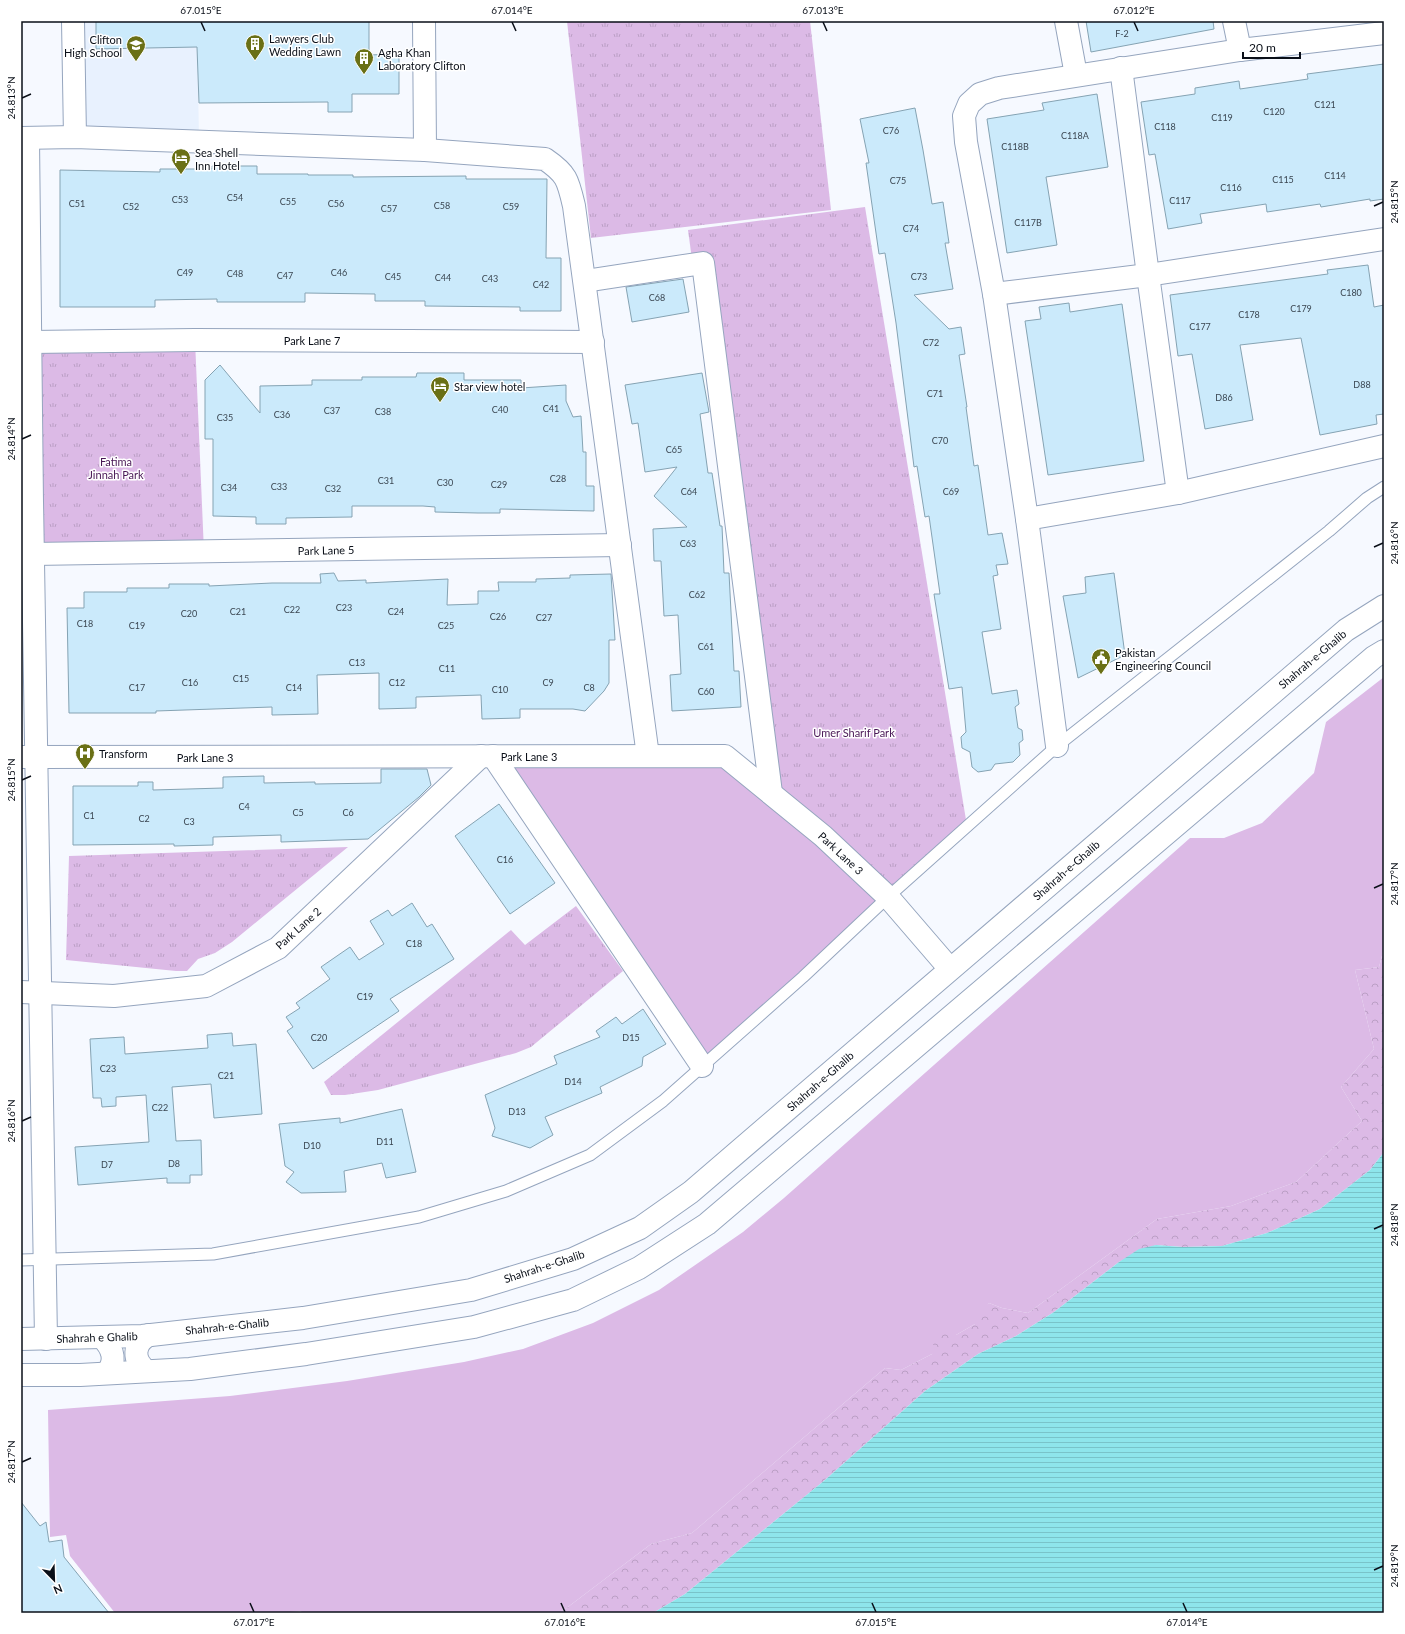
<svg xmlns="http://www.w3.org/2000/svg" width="1405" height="1634" font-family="Lato,sans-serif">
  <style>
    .built { fill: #e8f1fe }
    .grass { fill: #dcbae6 }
    .forest { fill: url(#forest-crowns) }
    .park { fill: url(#park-tufts) }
    .water { fill: url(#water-rules) }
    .building { fill: #cbeafb; stroke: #85a3b3 }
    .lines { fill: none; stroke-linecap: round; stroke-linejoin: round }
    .lane-casing { stroke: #95a5be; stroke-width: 13 }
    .street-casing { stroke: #95a5be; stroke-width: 24 }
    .secondary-casing { stroke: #95a5be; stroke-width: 24 }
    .lane { stroke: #fff; stroke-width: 11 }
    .street { stroke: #fff; stroke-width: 22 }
    .secondary { stroke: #fff; stroke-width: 22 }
    .ticks { fill: none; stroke: #0a0f18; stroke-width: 1.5 }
    .labels { text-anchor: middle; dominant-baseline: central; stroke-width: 3; stroke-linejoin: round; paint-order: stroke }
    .number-label { font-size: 9px; fill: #3a4651 }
    .poi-label { font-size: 11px; fill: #0a0f18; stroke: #fff; text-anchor: start }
    .street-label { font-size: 11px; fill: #0a0f18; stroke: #fff }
    .park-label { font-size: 11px; fill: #481755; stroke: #fff }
    .neatline { fill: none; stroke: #0a0f18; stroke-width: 1.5 }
    .ticks-label { font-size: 10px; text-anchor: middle; fill: #0a0f18 }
  </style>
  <defs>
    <pattern id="forest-crowns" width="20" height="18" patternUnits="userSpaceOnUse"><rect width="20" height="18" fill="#dcbae6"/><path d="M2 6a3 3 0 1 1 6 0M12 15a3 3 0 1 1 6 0" fill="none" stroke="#bb9fc5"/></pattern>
    <pattern id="park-tufts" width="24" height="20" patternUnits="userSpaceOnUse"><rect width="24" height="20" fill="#dcbae6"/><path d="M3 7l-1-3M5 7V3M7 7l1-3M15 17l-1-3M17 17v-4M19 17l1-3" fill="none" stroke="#bb9fc5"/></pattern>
    <pattern id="water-rules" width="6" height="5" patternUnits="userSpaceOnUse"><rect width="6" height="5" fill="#8ee5eb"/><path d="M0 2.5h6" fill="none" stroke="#79c3c9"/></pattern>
  </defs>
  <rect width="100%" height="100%" fill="#f6f9ff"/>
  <polygon class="built" points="73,21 197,21 199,141 75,137"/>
  <g class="grass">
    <polygon points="1384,677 1384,948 1379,967 1355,970 1374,1049 1341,1087 1362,1121 1296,1182 1231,1206 1157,1219 1028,1313 1002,1308 989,1303 975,1324 956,1335 932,1354 901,1370 885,1368 692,1533 651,1544 560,1613 304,1613 300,1611 281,1613 115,1613 70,1556 66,1535 50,1537 48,1410 230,1396 347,1381 464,1362 523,1349 593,1323 659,1290 743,1232 784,1198 1190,838 1224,838 1262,823 1314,773 1326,722"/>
    <polygon points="499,756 725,756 888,897 707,1062"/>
  </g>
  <polygon class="forest" points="1384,948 1384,1000 1383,1009 1384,1018 1384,1152 1370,1170 1320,1209 1267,1233 1222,1246 1183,1247 1156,1245 1119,1262 1054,1312 1016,1336 978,1354 925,1391 825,1480 685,1594 653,1613 560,1613 651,1544 692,1533 885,1368 901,1370 932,1354 934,1339 947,1330 956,1335 975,1324 975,1317 989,1303 1002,1308 1028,1313 1157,1219 1231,1206 1296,1182 1362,1121 1341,1087 1374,1049 1355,970 1379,967"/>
  <g class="park">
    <polygon points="567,21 810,21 831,210 591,238"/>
    <polygon points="865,207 967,826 888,897 764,788 688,230"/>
    <polygon points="195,340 204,552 33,554 30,342"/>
    <polygon points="348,847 232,942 215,953 198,959 187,971 176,971 66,960 69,856"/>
    <polygon points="576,906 623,971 531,1047 516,1053 378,1090 345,1095 331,1095 324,1082 511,930 525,945"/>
  </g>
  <polygon class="water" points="1384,1152 1384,1613 653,1613 685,1594 825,1480 925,1391 978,1354 1016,1336 1054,1312 1119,1262 1139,1249 1156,1245 1183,1247 1222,1246 1267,1233 1320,1209 1370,1170"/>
  <g class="building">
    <polygon points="96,21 369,21 369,55 399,54 399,94 352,94 352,112 328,112 328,102 199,103 197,47 96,49"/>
    <polygon points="1086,21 1213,21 1214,29 1091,52"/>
    <polygon points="1384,64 1384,199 1370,201 1370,199 1321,207 1320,204 1267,212 1266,204 1200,214 1202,223 1168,229 1155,154 1149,155 1141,102 1195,94 1195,88 1239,81 1240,89 1308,79 1307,74"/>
    <polygon points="1097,94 1108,167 1046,177 1057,245 1007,253 987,119 1044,110 1042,103"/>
    <polygon points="915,108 923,150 932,204 943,202 949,243 945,243 953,289 914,295 949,329 961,327 965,354 959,355 967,407 966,407 974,466 978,465 988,535 1002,533 1008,564 996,565 998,575 993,576 1001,629 982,632 992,694 1017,690 1019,704 1015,707 1018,728 1022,730 1023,740 1019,743 1020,755 1013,762 995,764 991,770 978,772 972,767 970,752 962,748 961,737 966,732 962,687 949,689 934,594 940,594 929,516 925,517 917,466 914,467 896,323 885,253 879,254 866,163 869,163 860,119"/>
    <polygon points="212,166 257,166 257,174 308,174 308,175 353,175 353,177 466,176 466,179 547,179 546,258 561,258 561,311 520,311 520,307 425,306 425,301 375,301 375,294 305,293 305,302 217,302 217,299 155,300 155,307 60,307 60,170 160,172 160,169 212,169"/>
    <polygon points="1368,265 1374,307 1384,305 1384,414 1376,415 1377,424 1320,435 1301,338 1240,345 1253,420 1205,429 1192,354 1178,356 1170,295 1328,274 1327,270"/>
    <polygon points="683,279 689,312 632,322 626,287"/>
    <polygon points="1069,303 1070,312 1122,304 1144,461 1048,475 1025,321 1041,319 1039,307"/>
    <polygon points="220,365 260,413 260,386 312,385 312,380 362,380 362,377 416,377 417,373 464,373 464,380 521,380 521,388 566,385 566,401 573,417 581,416 583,452 586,452 586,486 594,486 594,511 500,509 500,513 478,513 435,512 435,507 423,506 352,506 352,517 286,518 286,524 256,524 256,517 213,516 213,439 205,439 205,380"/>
    <polygon points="702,373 709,412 700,414 708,473 712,473 720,526 722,526 724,573 729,573 734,671 739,671 741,707 672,711 670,675 681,674 678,615 664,616 661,561 654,561 653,529 687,527 654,496 677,467 645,472 638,423 632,424 625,385"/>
    <polygon points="334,573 338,581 366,580 366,583 448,579 447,605 478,604 478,591 499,591 498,582 536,582 536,579 570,578 570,575 611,574 615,640 609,640 609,683 604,691 585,711 573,709 520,709 520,718 482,719 481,695 416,697 416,708 379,709 379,673 317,675 318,714 272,715 272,707 156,711 156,713 69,713 67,608 84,608 84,592 127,592 127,588 169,588 169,584 209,584 209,586 272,583 321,583 320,574"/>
    <polygon points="1114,573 1125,655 1078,678 1063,596 1086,593 1085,577"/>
    <polygon points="381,769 427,769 431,785 419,797 368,839 281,842 281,835 213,837 213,845 174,846 174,844 73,845 73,786 138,786 138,782 153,782 153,790 223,788 223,777 264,776 264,783 315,782 315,784 381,783"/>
    <polygon points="499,804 555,883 510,914 455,836"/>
    <polygon points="412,903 427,927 432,924 454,959 390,999 399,1011 313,1069 287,1031 293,1027 286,1017 300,1008 296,1003 330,979 321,967 350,947 359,960 384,944 370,921 388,910 392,916"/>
    <polygon points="643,1009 666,1044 643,1057 642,1066 600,1087 602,1093 545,1117 553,1135 530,1148 492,1136 495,1128 485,1095 557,1064 554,1056 600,1037 596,1031 616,1017 622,1024"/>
    <polygon points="232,1033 233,1046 256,1044 262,1114 214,1118 211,1084 172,1087 176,1141 201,1140 202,1175 190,1175 190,1183 167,1183 167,1178 78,1185 75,1147 149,1142 146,1095 116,1097 116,1106 102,1107 101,1098 93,1098 90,1039 124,1037 125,1054 208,1048 207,1035"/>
    <polygon points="402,1109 416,1172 386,1178 382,1163 344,1171 346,1192 301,1193 286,1182 294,1172 285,1166 279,1124 340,1118 340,1123"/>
    <polygon points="21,1502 40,1526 46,1522 49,1542 62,1540 64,1557 109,1613 21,1613"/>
  </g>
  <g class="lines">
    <g class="lane-casing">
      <polyline id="lane" points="21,1260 213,1254 419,1217 506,1191 590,1155 663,1101 803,977 888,897 1057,746 1329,531 1367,498 1384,487"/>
    </g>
    <g class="street-casing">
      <g id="street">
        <polyline points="73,21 75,137"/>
        <polyline points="424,21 425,150"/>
        <polyline points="1066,21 1076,75"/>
        <polyline points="1234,21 1240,50"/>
        <polyline points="1121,68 1148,275 1178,493"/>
        <path d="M21,138L75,137L425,150L545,159C567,174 568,180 574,206L648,756"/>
        <polyline points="28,139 32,502 46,1339"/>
        <polyline points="585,281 703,263 771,793"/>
        <polyline points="994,294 1148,275 1384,239"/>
        <polyline points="30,342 195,340 593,342"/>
        <polyline points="1027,519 1178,493 1384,446"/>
        <polyline points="33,554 620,545"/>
        <polyline points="1057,746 1027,519 994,294 966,142 964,116 969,104 980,94 999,88 1240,50 1384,33"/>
        <polyline points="493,756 702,1066"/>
        <polyline points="22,757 725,756 823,836 888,897 950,969"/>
        <polyline points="21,992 114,996 206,986 278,948 481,756"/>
      </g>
    </g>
    <g class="secondary-casing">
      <g id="secondary">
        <path d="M102,1337C113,1349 117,1360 107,1373"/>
        <polyline points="21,1339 142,1336 303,1318 471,1290 573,1259 640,1228 691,1192 1346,630 1384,606"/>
        <path d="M147,1371C132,1361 133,1343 149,1335"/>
        <polyline points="21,1375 80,1375 190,1369 306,1354 474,1327 573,1300 639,1268 707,1224 1374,657 1384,651"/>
      </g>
    </g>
    <use href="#lane" class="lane"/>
    <use href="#street" class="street"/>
    <use href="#secondary" class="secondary"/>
  </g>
  <path class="ticks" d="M201,22L205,31M512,22L516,31M823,22L827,31M1134,22L1138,31M22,98L31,94M1374,206L1383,202M22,439L31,435M1374,547L1383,543M22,780L31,776M1374,888L1383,884M22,1121L31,1117M1374,1229L1383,1225M22,1462L31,1458M1374,1570L1383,1566M250,1603L254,1612M561,1603L565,1612M872,1603L876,1612M1183,1603L1187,1612"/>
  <defs>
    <g id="building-pin" transform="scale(1)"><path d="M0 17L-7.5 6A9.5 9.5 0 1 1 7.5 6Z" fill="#6a7016" stroke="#fff"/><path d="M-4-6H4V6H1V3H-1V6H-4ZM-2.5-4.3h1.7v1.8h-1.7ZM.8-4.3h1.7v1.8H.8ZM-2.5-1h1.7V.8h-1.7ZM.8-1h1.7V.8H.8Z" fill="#fff"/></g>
    <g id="school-pin" transform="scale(1)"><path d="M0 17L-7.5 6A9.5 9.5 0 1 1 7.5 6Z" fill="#6a7016" stroke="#fff"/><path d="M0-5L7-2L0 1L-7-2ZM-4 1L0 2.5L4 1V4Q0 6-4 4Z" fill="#fff"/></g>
    <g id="hotel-pin" transform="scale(1)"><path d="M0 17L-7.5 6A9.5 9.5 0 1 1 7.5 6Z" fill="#6a7016" stroke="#fff"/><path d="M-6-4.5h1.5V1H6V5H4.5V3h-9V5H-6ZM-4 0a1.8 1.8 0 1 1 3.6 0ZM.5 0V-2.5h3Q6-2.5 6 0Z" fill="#fff"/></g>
    <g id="civic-pin" transform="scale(1)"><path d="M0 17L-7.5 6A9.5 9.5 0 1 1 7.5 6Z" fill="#6a7016" stroke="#fff"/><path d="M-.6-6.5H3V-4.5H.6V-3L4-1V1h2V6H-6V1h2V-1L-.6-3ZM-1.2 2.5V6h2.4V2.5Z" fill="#fff"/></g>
    <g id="hospital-pin" transform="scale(1)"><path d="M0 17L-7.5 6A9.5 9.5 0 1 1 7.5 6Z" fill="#6a7016" stroke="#fff"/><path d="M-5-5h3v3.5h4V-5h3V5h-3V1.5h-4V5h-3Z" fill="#fff"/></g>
  </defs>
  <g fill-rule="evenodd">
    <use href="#building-pin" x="255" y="44"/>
    <use href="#school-pin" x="136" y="45"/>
    <use href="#building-pin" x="364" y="58"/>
    <use href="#hotel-pin" x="181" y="158"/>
    <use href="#hotel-pin" x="440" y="386"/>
    <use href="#civic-pin" x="1101" y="658"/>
    <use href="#hospital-pin" x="85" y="753"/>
  </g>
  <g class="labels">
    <g class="number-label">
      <text x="1122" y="33">F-2</text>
      <text x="1325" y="104">C121</text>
      <text x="1274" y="111">C120</text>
      <text x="1222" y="117">C119</text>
      <text x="1165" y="126">C118</text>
      <text x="891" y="130">C76</text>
      <text x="1075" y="135">C118A</text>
      <text x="1015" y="146">C118B</text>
      <text x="1335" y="175">C114</text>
      <text x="1283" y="179">C115</text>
      <text x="898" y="180">C75</text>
      <text x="1231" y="187">C116</text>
      <text x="235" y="197">C54</text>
      <text x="180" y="199">C53</text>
      <text x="1180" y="200">C117</text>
      <text x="288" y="201">C55</text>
      <text x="77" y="203">C51</text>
      <text x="336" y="203">C56</text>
      <text x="442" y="205">C58</text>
      <text x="131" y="206">C52</text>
      <text x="511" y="206">C59</text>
      <text x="389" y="208">C57</text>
      <text x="1028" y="222">C117B</text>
      <text x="911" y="228">C74</text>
      <text x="185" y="272">C49</text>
      <text x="339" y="272">C46</text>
      <text x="235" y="273">C48</text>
      <text x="285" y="275">C47</text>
      <text x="393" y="276">C45</text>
      <text x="919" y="276">C73</text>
      <text x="443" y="277">C44</text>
      <text x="490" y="278">C43</text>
      <text x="541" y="284">C42</text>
      <text x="1351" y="292">C180</text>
      <text x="657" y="297">C68</text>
      <text x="1301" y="308">C179</text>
      <text x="1249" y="314">C178</text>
      <text x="1200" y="326">C177</text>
      <text x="931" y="342">C72</text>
      <text x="1362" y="384">D88</text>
      <text x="935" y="393">C71</text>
      <text x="1224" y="397">D86</text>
      <text x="551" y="408">C41</text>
      <text x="500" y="409">C40</text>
      <text x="332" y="410">C37</text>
      <text x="383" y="411">C38</text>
      <text x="282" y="414">C36</text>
      <text x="225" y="417">C35</text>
      <text x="940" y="440">C70</text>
      <text x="674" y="449">C65</text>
      <text x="558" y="478">C28</text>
      <text x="386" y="480">C31</text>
      <text x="445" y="482">C30</text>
      <text x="499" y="484">C29</text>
      <text x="279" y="486">C33</text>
      <text x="229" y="487">C34</text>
      <text x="333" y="488">C32</text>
      <text x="689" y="491">C64</text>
      <text x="951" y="491">C69</text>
      <text x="688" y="543">C63</text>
      <text x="697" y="594">C62</text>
      <text x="344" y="607">C23</text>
      <text x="292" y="609">C22</text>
      <text x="238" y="611">C21</text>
      <text x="396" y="611">C24</text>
      <text x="189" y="613">C20</text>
      <text x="498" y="616">C26</text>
      <text x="544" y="617">C27</text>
      <text x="85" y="623">C18</text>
      <text x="137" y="625">C19</text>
      <text x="446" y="625">C25</text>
      <text x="706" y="646">C61</text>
      <text x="357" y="662">C13</text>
      <text x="447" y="668">C11</text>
      <text x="241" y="678">C15</text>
      <text x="190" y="682">C16</text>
      <text x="397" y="682">C12</text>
      <text x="548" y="682">C9</text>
      <text x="137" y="687">C17</text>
      <text x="294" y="687">C14</text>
      <text x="589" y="687">C8</text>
      <text x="500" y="689">C10</text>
      <text x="706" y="691">C60</text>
      <text x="244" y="806">C4</text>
      <text x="298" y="812">C5</text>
      <text x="348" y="812">C6</text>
      <text x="89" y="815">C1</text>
      <text x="144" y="818">C2</text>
      <text x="189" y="821">C3</text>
      <text x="505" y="859">C16</text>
      <text x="414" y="943">C18</text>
      <text x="365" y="996">C19</text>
      <text x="319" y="1037">C20</text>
      <text x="631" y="1037">D15</text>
      <text x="108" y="1068">C23</text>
      <text x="226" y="1075">C21</text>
      <text x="573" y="1081">D14</text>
      <text x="160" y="1107">C22</text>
      <text x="517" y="1111">D13</text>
      <text x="385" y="1141">D11</text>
      <text x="312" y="1145">D10</text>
      <text x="174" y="1163">D8</text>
      <text x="107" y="1164">D7</text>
    </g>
    <g class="poi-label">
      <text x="269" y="38">Lawyers Club<tspan x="269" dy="13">Wedding Lawn</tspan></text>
      <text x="122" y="39" text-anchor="end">Clifton<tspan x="122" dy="13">High School</tspan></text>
      <text x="378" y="52">Agha Khan<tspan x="378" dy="13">Laboratory Clifton</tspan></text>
      <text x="195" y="152">Sea Shell<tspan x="195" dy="13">Inn Hotel</tspan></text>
      <text x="454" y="386">Star view hotel</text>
      <text x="1115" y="652">Pakistan<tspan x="1115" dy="13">Engineering Council</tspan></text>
      <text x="99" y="753">Transform</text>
    </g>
    <g class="street-label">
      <text x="312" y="340">Park Lane 7</text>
      <text transform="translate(326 550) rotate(-1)">Park Lane 5</text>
      <text transform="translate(1312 659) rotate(-40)">Shahrah-e-Ghalib</text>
      <text x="529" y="756">Park Lane 3</text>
      <text x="205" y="757">Park Lane 3</text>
      <text transform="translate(841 853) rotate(43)">Park Lane 3</text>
      <text transform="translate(1066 870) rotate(-41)">Shahrah-e-Ghalib</text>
      <text transform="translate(298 928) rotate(-42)">Park Lane 2</text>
      <text transform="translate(820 1081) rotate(-41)">Shahrah-e-Ghalib</text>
      <text transform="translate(544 1266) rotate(-18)">Shahrah-e-Ghalib</text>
      <text transform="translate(227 1326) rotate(-6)">Shahrah-e-Ghalib</text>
      <text transform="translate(97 1337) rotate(-2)">Shahrah e Ghalib</text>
    </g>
    <g class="park-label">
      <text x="116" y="461">Fatima<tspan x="116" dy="13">Jinnah Park</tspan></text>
      <text x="854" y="732">Umer Sharif Park</text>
    </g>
  </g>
  <rect width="1405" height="1634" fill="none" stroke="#ffffff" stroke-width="44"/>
  <g transform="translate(54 1580) rotate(157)" stroke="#ffffff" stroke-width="3" paint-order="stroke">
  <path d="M0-3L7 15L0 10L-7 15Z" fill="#0a0f18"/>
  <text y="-6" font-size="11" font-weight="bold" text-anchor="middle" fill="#0a0f18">N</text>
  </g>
  <path d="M1243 52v6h57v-6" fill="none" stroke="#0a0f18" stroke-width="2"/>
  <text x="1249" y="52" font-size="12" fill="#0a0f18" stroke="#ffffff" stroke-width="3" paint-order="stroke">20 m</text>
  <rect x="22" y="22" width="1361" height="1590" class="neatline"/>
  <g class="ticks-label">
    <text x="201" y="14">67.015°E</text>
    <text x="512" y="14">67.014°E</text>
    <text x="823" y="14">67.013°E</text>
    <text x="1134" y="14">67.012°E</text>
    <text transform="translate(11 98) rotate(-90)" y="4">24.813°N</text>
    <text transform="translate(1394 202) rotate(-90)" y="4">24.815°N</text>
    <text transform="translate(11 439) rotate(-90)" y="4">24.814°N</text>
    <text transform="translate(1394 543) rotate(-90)" y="4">24.816°N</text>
    <text transform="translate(11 780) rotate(-90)" y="4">24.815°N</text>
    <text transform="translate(1394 884) rotate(-90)" y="4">24.817°N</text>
    <text transform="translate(11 1121) rotate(-90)" y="4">24.816°N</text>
    <text transform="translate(1394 1225) rotate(-90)" y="4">24.818°N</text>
    <text transform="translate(11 1462) rotate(-90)" y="4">24.817°N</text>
    <text transform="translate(1394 1566) rotate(-90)" y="4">24.819°N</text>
    <text x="254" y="1626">67.017°E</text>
    <text x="565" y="1626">67.016°E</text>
    <text x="876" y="1626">67.015°E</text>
    <text x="1187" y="1626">67.014°E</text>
  </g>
</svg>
